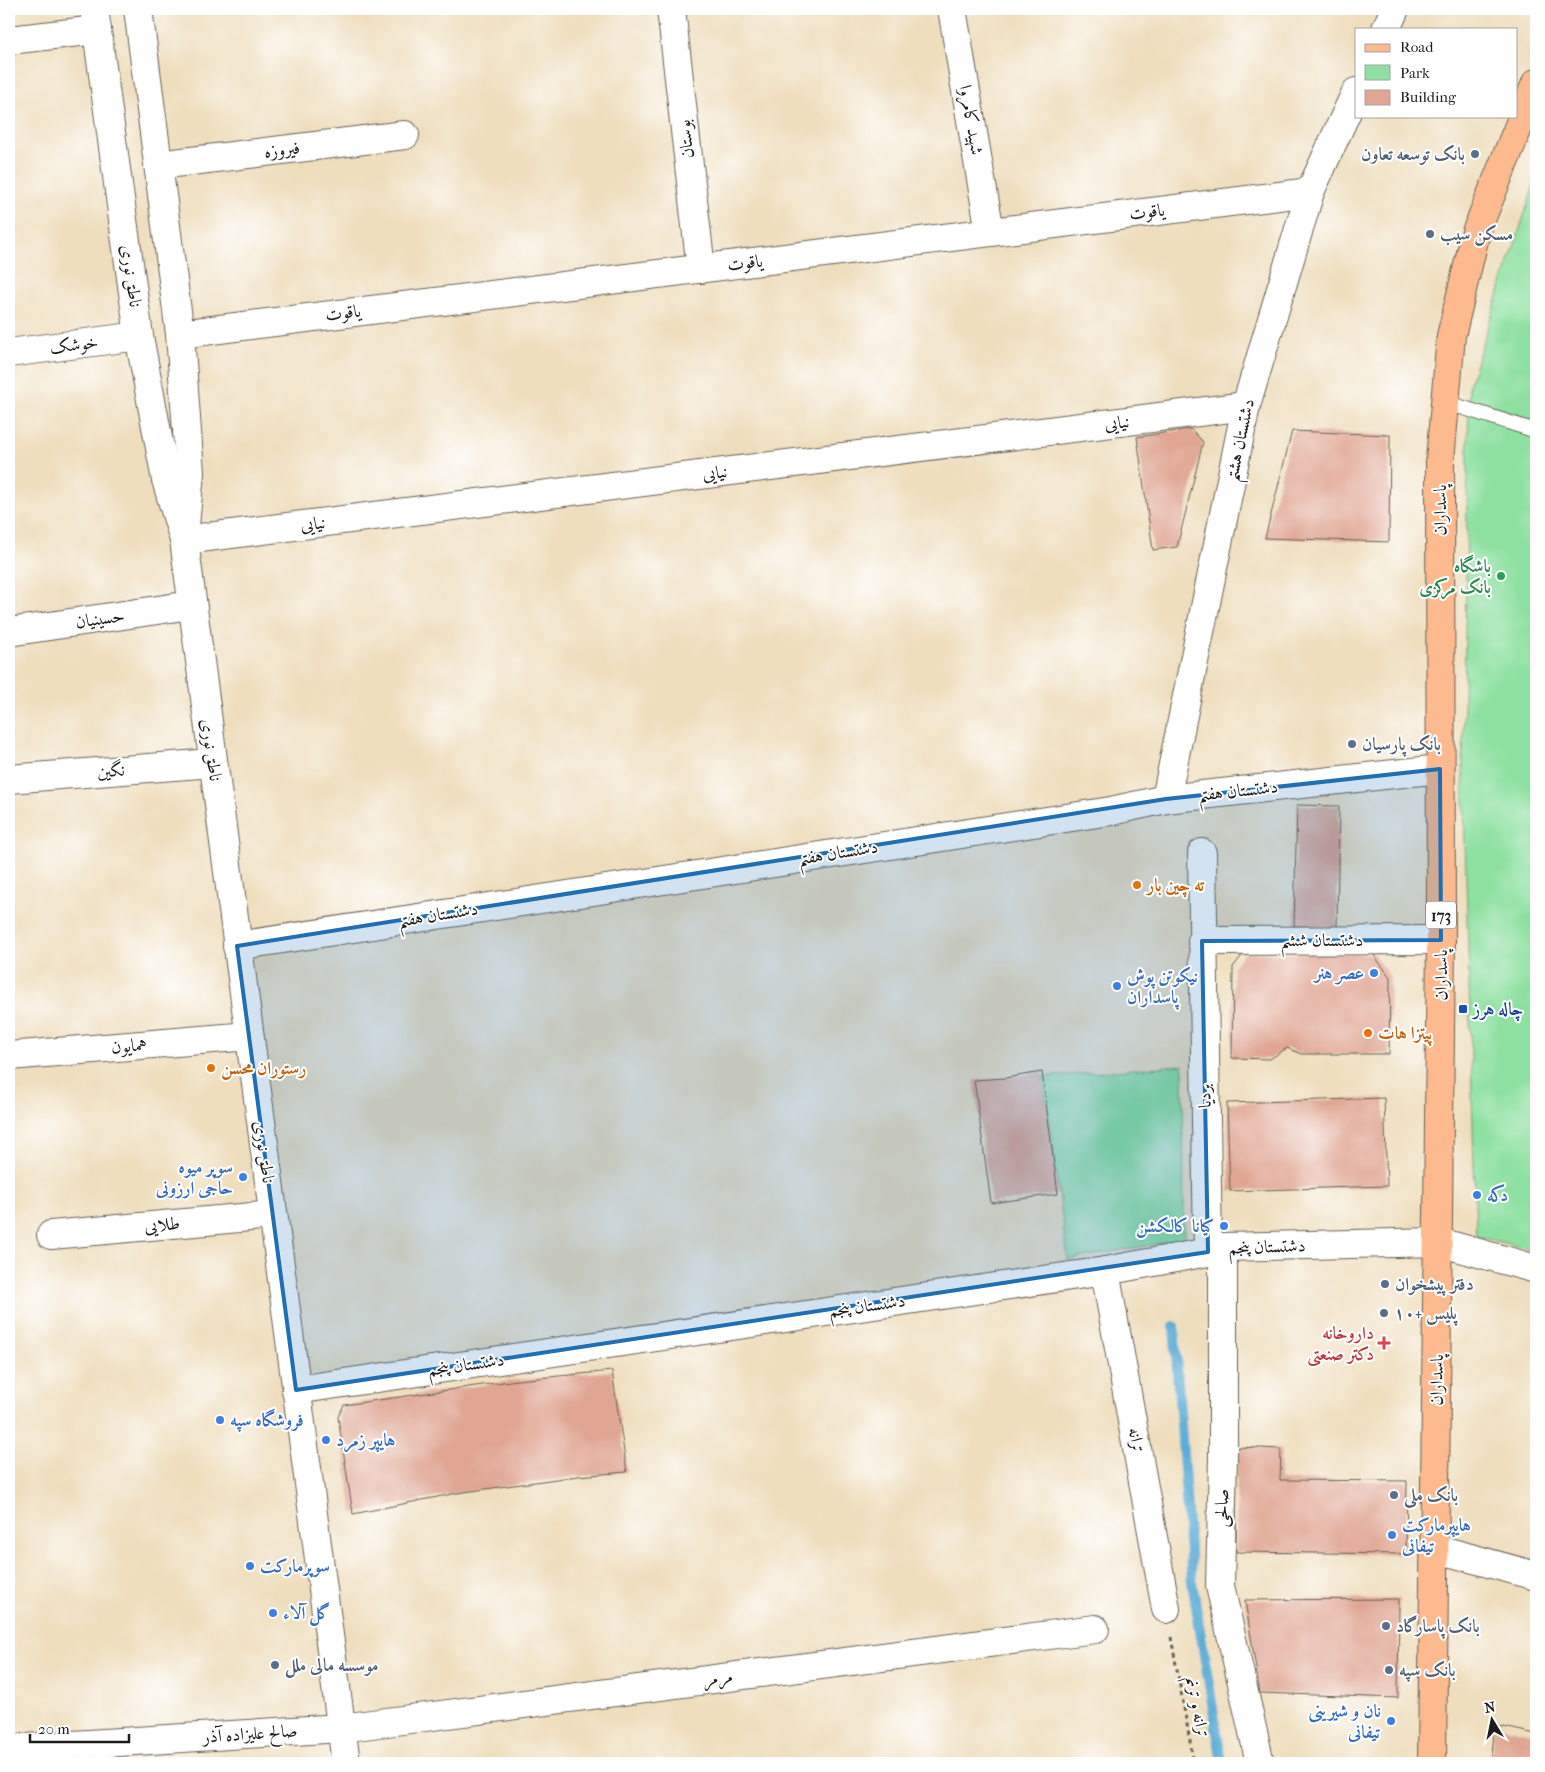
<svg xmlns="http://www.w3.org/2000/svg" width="1545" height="1772" font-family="'IM FELL French Canon',Amiri,serif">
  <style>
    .green { fill: #8de0a0; stroke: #547e5e }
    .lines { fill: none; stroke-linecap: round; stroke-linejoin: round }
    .stream { stroke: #5bacd6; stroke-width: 10 }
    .building { fill: #e0a693 }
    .service-casing { stroke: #666055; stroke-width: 16 }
    .minor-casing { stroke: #666055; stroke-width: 30 }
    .tertiary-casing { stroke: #666055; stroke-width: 30 }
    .primary-casing { stroke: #666055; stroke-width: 30 }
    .path { stroke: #666055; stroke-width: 3; stroke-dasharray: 4 4; stroke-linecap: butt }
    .service { stroke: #fff; stroke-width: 14 }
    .minor { stroke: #fff; stroke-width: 28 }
    .tertiary { stroke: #fff; stroke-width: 28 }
    .primary { stroke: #fcba8e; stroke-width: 28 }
    .marked { fill: #1f6fb2; fill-opacity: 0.2; stroke: #1f6fb2; stroke-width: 4; stroke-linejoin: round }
    .service-dot { fill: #5c6f8a; stroke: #fff; stroke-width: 2 }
    .leisure-dot { fill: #2e9e5b; stroke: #fff; stroke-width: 2 }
    .food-dot { fill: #e8710a; stroke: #fff; stroke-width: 2 }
    .shop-dot { fill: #3f7fe0; stroke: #fff; stroke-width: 2 }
    .transit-dot { fill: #1a4fb4; stroke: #fff; stroke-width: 2 }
    .health-dot { fill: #e0444e; stroke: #fff; stroke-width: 2 }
    .labels { text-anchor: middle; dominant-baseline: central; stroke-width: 4; stroke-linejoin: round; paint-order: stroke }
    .shield { fill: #fff; stroke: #606060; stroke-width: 1 }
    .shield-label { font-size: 16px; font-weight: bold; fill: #1c1c1c }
    .street-label { font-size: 18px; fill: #1c1c1c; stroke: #fff }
    .service-label { font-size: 18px; font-weight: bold; fill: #4e5e75; stroke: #fff; text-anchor: start }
    .leisure-label { font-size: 18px; font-weight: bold; fill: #27864d; stroke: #fff; text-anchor: end }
    .food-label { font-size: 18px; font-weight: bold; fill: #c56008; stroke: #fff; text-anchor: start }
    .shop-label { font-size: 18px; font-weight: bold; fill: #366cbe; stroke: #fff; text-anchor: start }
    .transit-label { font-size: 18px; font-weight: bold; fill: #164399; stroke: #fff; text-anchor: start }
    .health-label { font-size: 18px; font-weight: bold; fill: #be3a42; stroke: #fff; text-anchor: end }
  </style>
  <rect width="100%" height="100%" fill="#fff"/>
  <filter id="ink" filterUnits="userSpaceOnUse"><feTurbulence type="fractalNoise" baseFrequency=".02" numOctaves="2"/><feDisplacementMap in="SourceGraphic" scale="10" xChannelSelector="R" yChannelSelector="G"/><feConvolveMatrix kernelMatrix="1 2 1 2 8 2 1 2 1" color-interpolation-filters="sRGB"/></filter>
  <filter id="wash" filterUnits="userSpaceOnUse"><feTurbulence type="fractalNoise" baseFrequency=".0096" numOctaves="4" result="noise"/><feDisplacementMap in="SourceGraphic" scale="20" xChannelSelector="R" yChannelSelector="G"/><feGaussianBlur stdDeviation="1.12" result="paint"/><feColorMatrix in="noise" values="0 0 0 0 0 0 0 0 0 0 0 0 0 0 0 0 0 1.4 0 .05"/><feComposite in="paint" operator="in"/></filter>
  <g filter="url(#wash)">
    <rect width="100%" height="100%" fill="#efdebe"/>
    <g class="green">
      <polygon points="1536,179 1536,1251 1476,1236 1463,768 1469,385"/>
      <polygon points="1183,1065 1184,1239 1068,1260 1043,1077"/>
    </g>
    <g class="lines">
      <polyline class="stream" points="1174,1326 1192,1582 1222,1763"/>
    </g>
    <g id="blocks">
      <g class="building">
        <polygon points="1191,429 1203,442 1177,547 1153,550 1137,437"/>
        <polygon points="1292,431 1390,435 1389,542 1265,538"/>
        <polygon points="1297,805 1339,806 1337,927 1294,926"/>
        <polygon points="1244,953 1373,954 1390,977 1389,1054 1302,1054 1287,1048 1270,1059 1232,1058 1233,967"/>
        <polygon points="1042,1072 1058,1194 991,1203 974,1080 1005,1078"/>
        <polygon points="1384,1098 1387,1186 1230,1191 1227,1103"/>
        <polygon points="612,1371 627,1472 578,1476 457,1493 353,1514 338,1417 344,1405 517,1380"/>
        <polygon points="1237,1447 1281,1449 1280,1480 1407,1481 1406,1554 1236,1552"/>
        <polygon points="1399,1599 1398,1698 1260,1693 1245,1600"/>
        <polygon points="1494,1725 1536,1734 1536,1763 1490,1763"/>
      </g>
    </g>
  </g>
  <g filter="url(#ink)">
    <use href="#blocks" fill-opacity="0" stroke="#666055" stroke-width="1"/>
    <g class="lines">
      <g class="service-casing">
        <polyline id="service" points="1445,402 1536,431"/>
      </g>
      <g class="minor-casing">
        <g id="minor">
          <polyline points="671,9 701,269"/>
          <polyline points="952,9 990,232"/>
          <polyline points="1386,29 1395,9"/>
          <polyline points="9,40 97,30"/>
          <polyline points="158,165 405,135"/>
          <polyline points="180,334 1310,192"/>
          <polyline points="9,353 139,336"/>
          <polyline points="184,540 1246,406"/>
          <polyline points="9,632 191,605"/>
          <polyline points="9,779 212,763"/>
          <polyline points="1166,799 1246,406 1310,192 1356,92"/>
          <polyline points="1202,853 1208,1252"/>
          <polyline points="1202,941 1441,940"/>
          <polyline points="237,946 1111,811 1166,799 1440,769"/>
          <polyline points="9,1056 249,1036"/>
          <polyline points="51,1235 273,1215"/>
          <polyline points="1223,1247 1223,1456 1220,1586 1260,1763"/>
          <polyline points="1105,1271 1166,1609"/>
          <polyline points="296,1390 1105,1271 1208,1252 1223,1247 1439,1242 1536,1269"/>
          <polyline points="1434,1548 1536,1576"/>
          <polyline points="9,1749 341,1728 1095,1629"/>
        </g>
      </g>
      <g class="tertiary-casing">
        <g id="tertiary">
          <polyline points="94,9 139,336 166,480 184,540 346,1763"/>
          <polyline points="138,9 180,334 190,473 185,526"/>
        </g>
      </g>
      <g class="primary-casing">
        <polyline id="primary" points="1432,1763 1441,940 1440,460 1451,336 1476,232 1536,83"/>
      </g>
      <polyline class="path" points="1171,1637 1194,1763"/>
      <use href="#service" class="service"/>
      <use href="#minor" class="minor"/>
      <use href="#tertiary" class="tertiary"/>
      <use href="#primary" class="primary"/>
    </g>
  </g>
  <path class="marked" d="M1440,769L1441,940L1202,941L1208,1252L296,1390L237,946L1166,799Z"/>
  <g class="service-dot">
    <circle cx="1475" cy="154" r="5"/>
    <circle cx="1430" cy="234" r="5"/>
    <circle cx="1352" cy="744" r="5"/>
    <circle cx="1385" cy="1284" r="5"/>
    <circle cx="1384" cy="1313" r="5"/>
    <circle cx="1394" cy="1495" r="5"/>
    <circle cx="1386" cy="1626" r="5"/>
    <circle cx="275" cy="1665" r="5"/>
    <circle cx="1389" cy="1670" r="5"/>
  </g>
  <circle class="leisure-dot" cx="1501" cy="576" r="5"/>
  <g class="food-dot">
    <circle cx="1137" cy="885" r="5"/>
    <circle cx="1368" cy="1033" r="5"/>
    <circle cx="211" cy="1068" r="5"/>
  </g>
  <g class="shop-dot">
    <circle cx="1374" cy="973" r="5"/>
    <circle cx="1117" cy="986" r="5"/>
    <circle cx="243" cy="1177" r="5"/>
    <circle cx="1477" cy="1195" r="5"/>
    <circle cx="1224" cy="1226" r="5"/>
    <circle cx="220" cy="1420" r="5"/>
    <circle cx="326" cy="1440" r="5"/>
    <circle cx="1392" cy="1535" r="5"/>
    <circle cx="250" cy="1566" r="5"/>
    <circle cx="273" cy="1613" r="5"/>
    <circle cx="1391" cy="1721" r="5"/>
  </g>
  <rect class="transit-dot" x="1458" y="1004" width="10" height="10" rx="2.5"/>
  <path class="health-dot" d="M1381.5 1335.5h5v5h5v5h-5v5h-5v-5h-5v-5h5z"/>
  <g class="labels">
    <rect class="shield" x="1426" y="901.5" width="30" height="27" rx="4"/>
    <g class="shield-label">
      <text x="1441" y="915">173</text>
    </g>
    <g class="street-label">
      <text transform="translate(971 120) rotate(80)">شهید کامروا</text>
      <text transform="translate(686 139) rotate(-96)">بوستان</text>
      <text transform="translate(282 150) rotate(-7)">فیروزه</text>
      <text transform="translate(1147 212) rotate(-7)">یاقوت</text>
      <text transform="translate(745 263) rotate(-7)">یاقوت</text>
      <text transform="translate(131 276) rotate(82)">ناطق نوری</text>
      <text transform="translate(343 313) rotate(-7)">یاقوت</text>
      <text transform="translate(74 345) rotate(-7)">خوشک</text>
      <text transform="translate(1117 423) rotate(-7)">نیایی</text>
      <text transform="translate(1240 440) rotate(-78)">دشتستان هشتم</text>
      <text transform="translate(715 473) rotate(-7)">نیایی</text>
      <text transform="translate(1440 510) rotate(-90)">پاسداران</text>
      <text transform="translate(313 524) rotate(-7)">نیایی</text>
      <text transform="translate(100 619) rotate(-8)">حسینیان</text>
      <text transform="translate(211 750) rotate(82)">ناطق نوری</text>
      <text transform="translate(111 771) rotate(-4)">نگین</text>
      <text transform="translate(1238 791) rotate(-6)">دشتستان هفتم</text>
      <text transform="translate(838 853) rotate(-9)">دشتستان هفتم</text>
      <text transform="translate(438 915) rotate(-9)">دشتستان هفتم</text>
      <text x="1322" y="940">دشتستان ششم</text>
      <text transform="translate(1441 975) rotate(-90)">پاسداران</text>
      <text transform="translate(129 1046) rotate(-5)">همایون</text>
      <text transform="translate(1205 1096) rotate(-91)">بردیا</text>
      <text transform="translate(264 1152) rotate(82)">ناطق نوری</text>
      <text transform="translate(162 1225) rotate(-5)">طلایی</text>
      <text transform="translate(1267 1247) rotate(-2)">دشتستان پنجم</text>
      <text transform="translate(867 1306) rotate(-8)">دشتستان پنجم</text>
      <text transform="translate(466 1365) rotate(-8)">دشتستان پنجم</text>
      <text transform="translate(1437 1380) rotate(-89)">پاسداران</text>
      <text transform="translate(1136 1440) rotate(80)">ترانه</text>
      <text transform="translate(1222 1508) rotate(-88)">صالحی</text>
      <text transform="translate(718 1678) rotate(-7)">مرمر</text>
      <text transform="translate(1197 1707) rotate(79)">ترانه و ترنم</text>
      <text transform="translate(250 1734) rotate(-4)">صالح علیزاده آذر</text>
    </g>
    <g class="service-label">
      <text x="1465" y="154" text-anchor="end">بانک توسعه تعاون</text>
      <text x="1440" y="234">مسکن سیب</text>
      <text x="1362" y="744">بانک پارسیان</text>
      <text x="1395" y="1284">دفتر پیشخوان</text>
      <text x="1394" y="1313">پلیس +۱۰</text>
      <text x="1404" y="1495">بانک ملی</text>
      <text x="1396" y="1626">بانک پاسارگاد</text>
      <text x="285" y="1665">موسسه مالی ملل</text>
      <text x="1399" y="1670">بانک سپه</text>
    </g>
    <g class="leisure-label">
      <text x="1491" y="566">باشگاه<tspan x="1491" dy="21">بانک مرکزی</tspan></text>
    </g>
    <g class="food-label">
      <text x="1147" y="885">ته چین بار</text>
      <text x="1378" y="1033">پیتزا هات</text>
      <text x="221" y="1068">رستوران محسن</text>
    </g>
    <g class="shop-label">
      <text x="1364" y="973" text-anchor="end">عصر هنر</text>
      <text x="1127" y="976">نیکوتن پوش<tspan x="1127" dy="21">پاسداران</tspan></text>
      <text x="233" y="1167" text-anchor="end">سوپر میوه<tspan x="233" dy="21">حاجی ارزونی</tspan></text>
      <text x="1487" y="1195">دکه</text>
      <text x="1214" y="1226" text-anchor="end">کیانا کالکشن</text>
      <text x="230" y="1420">فروشگاه سپه</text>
      <text x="336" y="1440">هایپر زمرد</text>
      <text x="1402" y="1525">هایپرمارکت<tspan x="1402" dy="21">تیفانی</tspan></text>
      <text x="260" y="1566">سوپرمارکت</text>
      <text x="283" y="1613">گل آلاء</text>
      <text x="1381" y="1711" text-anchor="end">نان و شیرینی<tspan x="1381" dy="21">تیفانی</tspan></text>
    </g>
    <g class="transit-label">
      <text x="1473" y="1009">چاله هرز</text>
    </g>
    <g class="health-label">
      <text x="1374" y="1333">داروخانه<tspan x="1374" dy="21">دکتر صنعتی</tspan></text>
    </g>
  </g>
  <rect width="1545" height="1772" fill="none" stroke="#fff" stroke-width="30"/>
  <rect x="1355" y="28" width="162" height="90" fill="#ffffff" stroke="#a4a4a4"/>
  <rect x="1365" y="44" width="25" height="8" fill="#fcba8e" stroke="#a4a4a4"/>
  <text x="1400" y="52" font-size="15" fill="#1c1c1c">Road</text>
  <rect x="1365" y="65" width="25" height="15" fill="#8de0a0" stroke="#a4a4a4"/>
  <text x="1400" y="78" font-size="15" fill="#1c1c1c">Park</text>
  <rect x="1365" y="90" width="25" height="15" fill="#e0a693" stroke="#a4a4a4"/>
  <text x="1400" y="102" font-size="15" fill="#1c1c1c">Building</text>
  <g transform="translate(1492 1720) rotate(350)" stroke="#ffffff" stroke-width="4" paint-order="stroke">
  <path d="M0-4L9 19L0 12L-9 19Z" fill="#1c1c1c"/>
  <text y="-8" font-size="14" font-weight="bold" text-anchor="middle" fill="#1c1c1c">N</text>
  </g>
  <path d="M30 1734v8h99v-8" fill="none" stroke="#1c1c1c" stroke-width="2.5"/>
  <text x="38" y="1734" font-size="15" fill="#1c1c1c" stroke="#ffffff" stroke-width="4" paint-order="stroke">20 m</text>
</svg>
